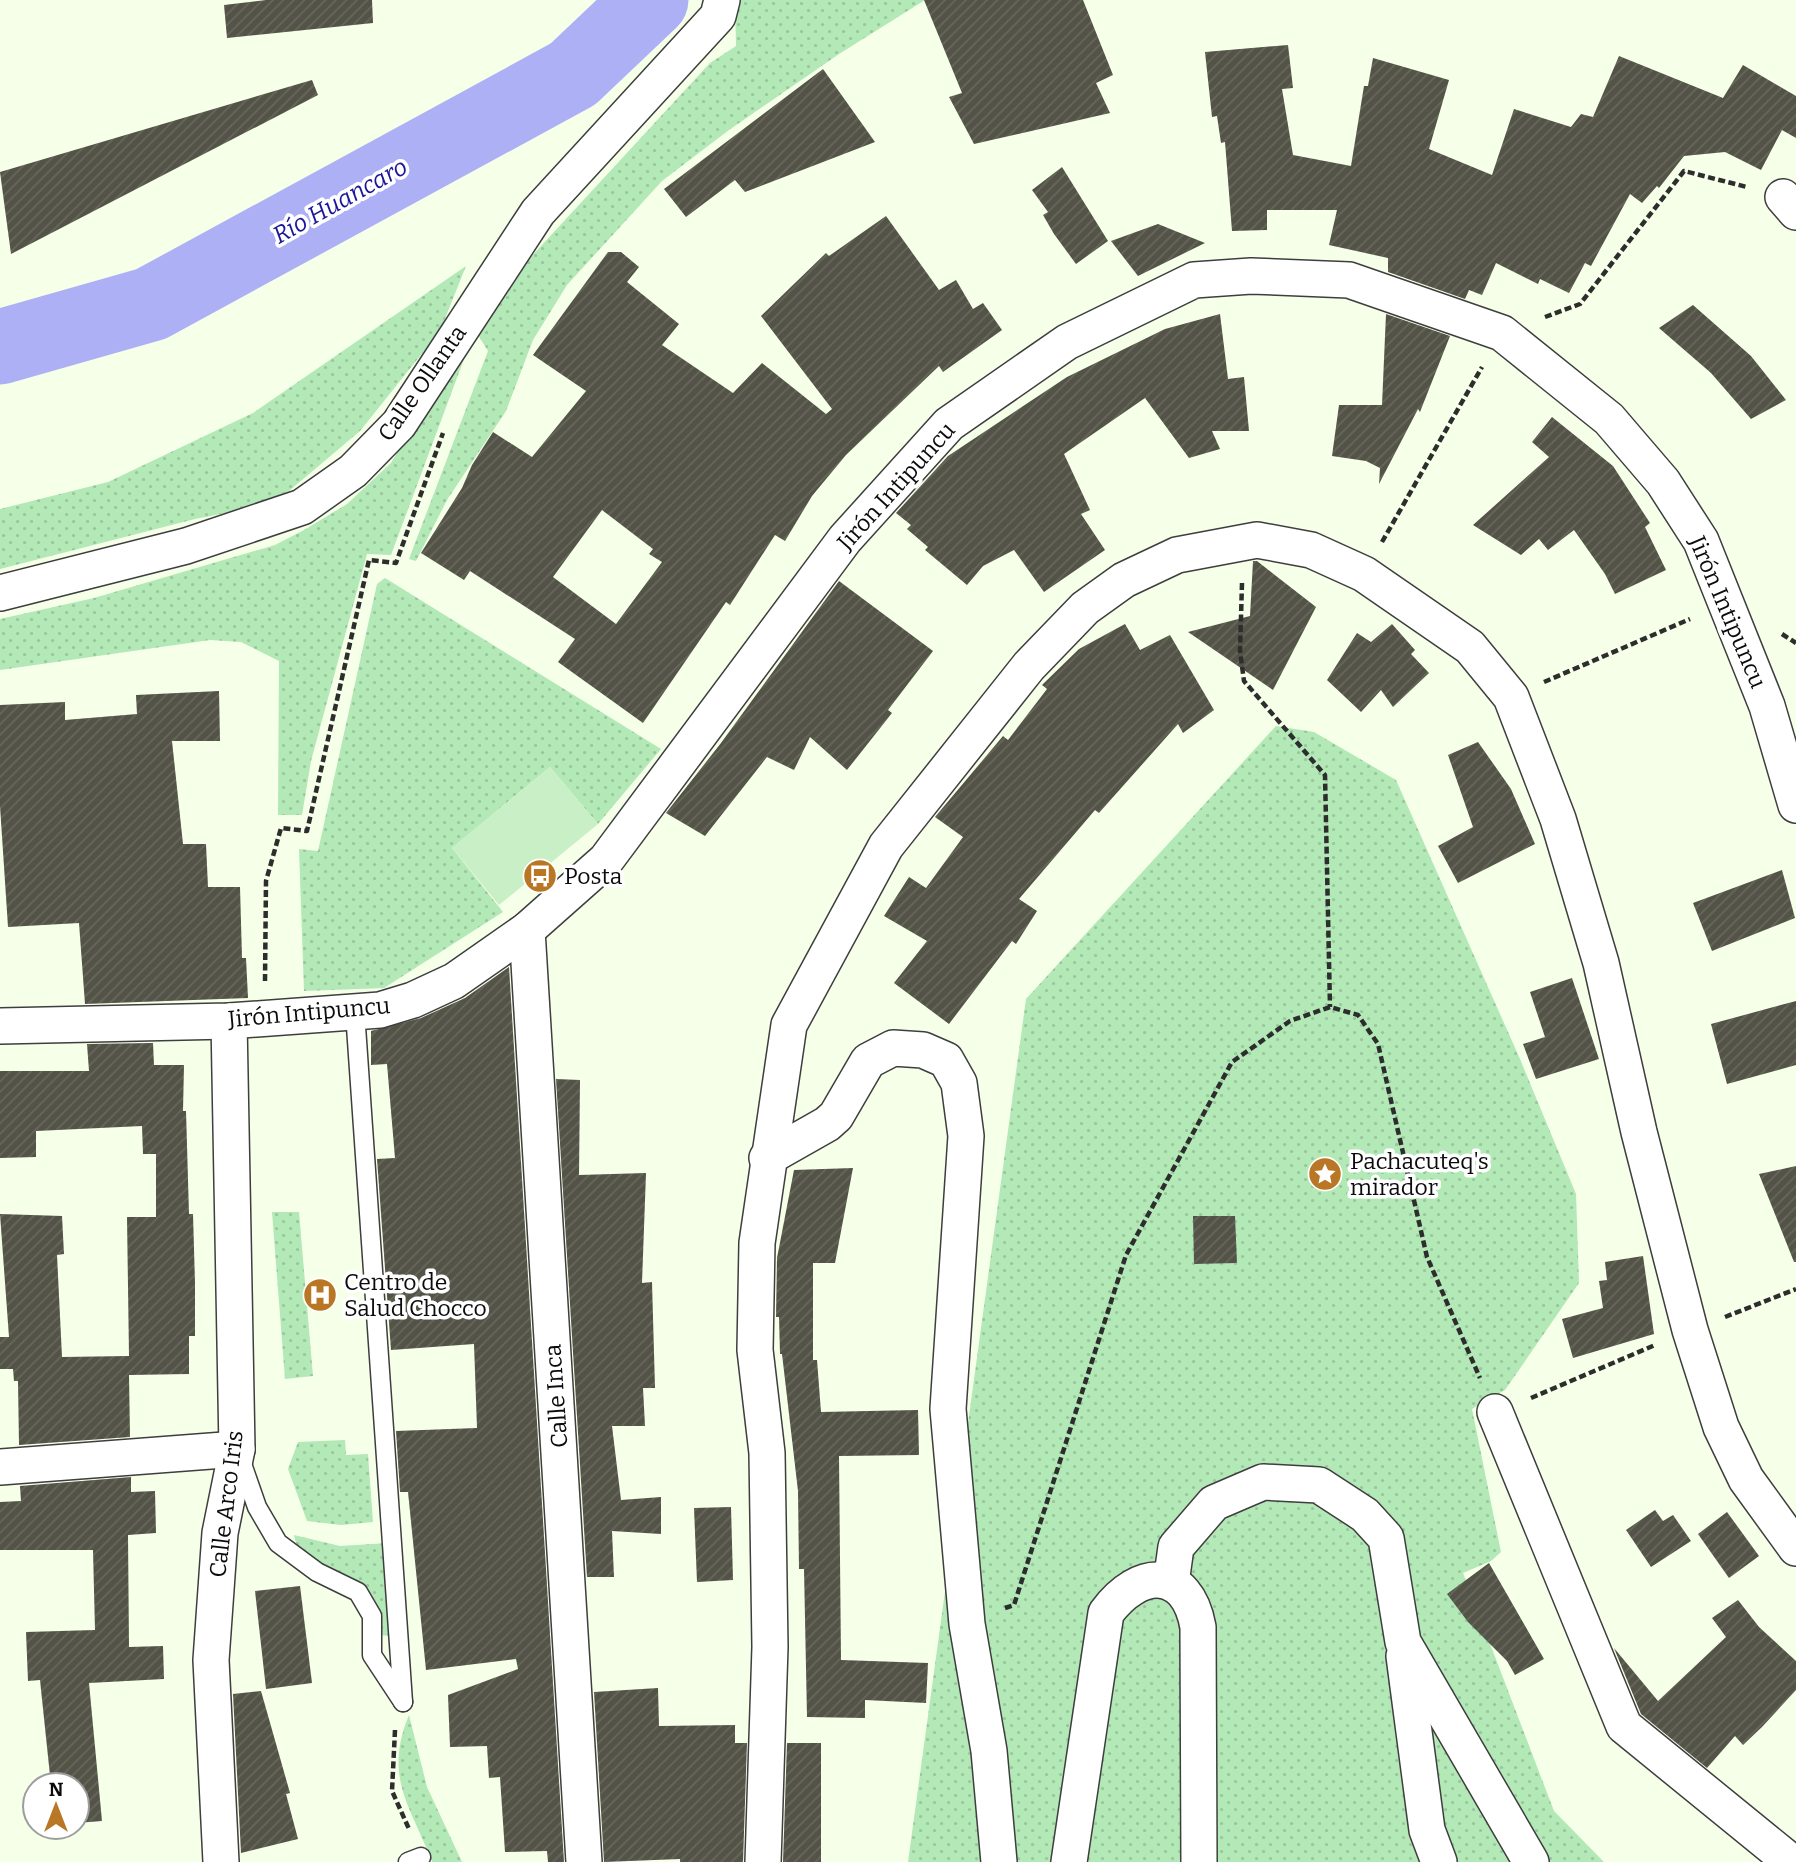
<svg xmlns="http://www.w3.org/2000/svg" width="1796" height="1862" font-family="Bitter,serif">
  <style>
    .grass { fill: url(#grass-dots) }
    .pitch { fill: #c8efc5 }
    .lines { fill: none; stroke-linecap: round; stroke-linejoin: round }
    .river { stroke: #aeb0f6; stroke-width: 75 }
    .building { fill: url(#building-hatch); fill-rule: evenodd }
    .lane-casing { stroke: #3e3e3e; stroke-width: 21 }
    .street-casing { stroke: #3e3e3e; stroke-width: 38 }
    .path { stroke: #2d2d2d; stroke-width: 4.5; stroke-dasharray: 7 3.5; stroke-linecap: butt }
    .lane { stroke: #fff; stroke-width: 18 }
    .street { stroke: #fff; stroke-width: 35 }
    .labels { text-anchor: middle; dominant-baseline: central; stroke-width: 7; stroke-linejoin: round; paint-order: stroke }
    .street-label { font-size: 23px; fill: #0b0b0b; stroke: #fff }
    .poi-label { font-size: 23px; fill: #0b0b0b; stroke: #fff; text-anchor: start }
    .water-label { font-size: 24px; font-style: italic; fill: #1a169a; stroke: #fff }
  </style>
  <defs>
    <pattern id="grass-dots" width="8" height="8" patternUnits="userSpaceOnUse" patternTransform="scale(1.75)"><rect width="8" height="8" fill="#b3e8b7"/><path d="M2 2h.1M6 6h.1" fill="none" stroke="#99c69c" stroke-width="1.8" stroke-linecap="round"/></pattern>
    <pattern id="building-hatch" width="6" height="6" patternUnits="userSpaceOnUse" patternTransform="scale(1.75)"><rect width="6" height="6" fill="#535347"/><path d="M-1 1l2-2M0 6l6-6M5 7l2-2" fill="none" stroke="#67675d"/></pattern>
  </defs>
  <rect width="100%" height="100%" fill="#f6ffe8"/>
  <g class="grass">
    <polygon points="735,0 925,0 839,54 729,130 662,181 567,285 533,340 506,411 447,500 416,561 409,559 488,351 478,335 529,259 710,63 736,46"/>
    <polygon points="466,266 440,331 360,431 289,491 246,509 195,519 0,569 0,509 108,482 253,413"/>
    <polygon points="458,352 464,359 391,555 367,554 311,761 302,815 278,815 279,661 241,642 210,640 0,670 0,619 94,598 275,545 304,530 347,504 391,463"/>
    <polygon points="385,578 661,749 598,824 550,767 452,848 503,912 384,988 304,991 299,849 318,851 377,584"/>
    <polygon points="1276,726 1314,732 1396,780 1520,1059 1576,1194 1579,1283 1505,1390 1472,1409 1501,1552 1491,1561 1463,1573 1554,1811 1604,1862 908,1862 1026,999"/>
    <polygon points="272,1212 299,1212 313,1376 285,1379"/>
    <polygon points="345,1440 346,1455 368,1454 373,1522 341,1525 307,1521 288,1469 298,1442"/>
    <polygon points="294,1535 340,1546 388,1543 395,1636 375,1635 375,1618 299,1555"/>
    <path d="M409,1715L427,1787L462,1862H432C411,1806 383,1778 409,1715Z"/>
  </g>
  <polygon class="pitch" points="550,767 598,824 499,905 452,848"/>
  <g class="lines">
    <polyline class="river" points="0,347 151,304 573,74 651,0"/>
  </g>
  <g class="building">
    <polygon points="266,0 372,0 373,23 227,38 224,5"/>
    <polygon points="924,0 1083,0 1113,75 1096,83 1110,113 974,144 949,97 962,93"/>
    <polygon points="1288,45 1293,88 1282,89 1293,155 1351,166 1364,86 1368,86 1373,58 1449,80 1429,149 1492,175 1514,109 1571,127 1581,114 1593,117 1619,56 1723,98 1743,65 1796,96 1796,138 1782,130 1761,170 1725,152 1684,156 1659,188 1657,186 1642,203 1630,194 1591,266 1585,263 1569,293 1540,279 1538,284 1496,263 1482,295 1469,290 1465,299 1388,272 1388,258 1329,245 1337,210 1267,210 1267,230 1232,231 1225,142 1221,143 1217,116 1212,117 1205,52"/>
    <polygon points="823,69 875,142 745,192 735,180 686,217 664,189"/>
    <polygon points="312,80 318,95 11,254 0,172"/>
    <polygon points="1062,167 1108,241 1076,264 1054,234 1043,215 1048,212 1032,190"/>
    <path d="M886,216L939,290L956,280L973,309L983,303L1002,330L943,372L939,366L846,455L812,496L785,541L775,535L730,605L726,602L643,723L558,662L575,639L470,571L464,580L421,553L462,488L472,465L493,432L532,457L586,391L533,355L608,252H621L639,267L627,282L679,324L662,345L733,393L762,363L826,414L832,409L761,316L826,253L829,256ZM602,510L653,549L649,554L662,562L616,624L553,577Z"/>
    <polygon points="1158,224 1205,243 1138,276 1111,241"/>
    <polygon points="1693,305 1751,356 1786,400 1751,419 1711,373 1659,328"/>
    <polygon points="1220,314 1228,379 1244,377 1249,431 1212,431 1220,449 1189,458 1145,398 1064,454 1090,510 1081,514 1105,550 1044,592 1014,550 983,566 967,585 925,550 928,547 907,529 911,525 896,513 948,456 1067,377 1165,329"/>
    <polygon points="1386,314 1450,336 1420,412 1418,409 1379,484 1380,468 1366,461 1332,456 1339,405 1382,405"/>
    <polygon points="1552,417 1613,466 1650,523 1645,527 1666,570 1615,594 1605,574 1574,530 1548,550 1539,539 1521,555 1473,525 1549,457 1532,442"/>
    <polygon points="1253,561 1257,561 1316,607 1273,690 1188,632 1250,616"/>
    <polygon points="839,581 933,651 888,710 892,713 847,770 810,737 794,770 767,757 705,836 666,813 721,743"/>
    <polygon points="1125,624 1140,650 1170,635 1214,710 1183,733 1178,724 1099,813 1095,810 1019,899 1037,911 1016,944 1012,941 949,1024 894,983 927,941 884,916 909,877 926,888 963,837 935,817 1003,736 1008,740 1047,689 1042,685 1079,649"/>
    <polygon points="1392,624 1415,650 1411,654 1429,673 1393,707 1381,690 1361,712 1327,680 1357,633 1371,642"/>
    <polygon points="219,691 220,741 172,741 183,844 206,844 208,887 240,887 242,958 246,958 248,998 85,1004 79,923 8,927 0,806 0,705 65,702 65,720 137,714 136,695"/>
    <polygon points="1478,742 1511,789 1535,844 1458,883 1438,846 1473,827 1448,755"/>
    <polygon points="1782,870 1795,918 1712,951 1693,903"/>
    <polygon points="509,967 564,1862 548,1862 547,1851 505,1852 500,1777 489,1778 487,1746 450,1747 448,1695 518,1669 516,1659 426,1670 408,1492 400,1492 396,1431 477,1428 474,1344 391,1350 377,1159 395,1158 387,1064 371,1065 371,1031 421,1018 465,998"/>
    <polygon points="1572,978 1599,1059 1536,1079 1523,1044 1545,1037 1530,992"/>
    <polygon points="1796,1001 1796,1065 1727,1084 1711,1024"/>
    <polygon points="153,1043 154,1065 184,1065 183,1111 186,1111 189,1214 193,1214 195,1283 195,1336 189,1336 189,1374 129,1375 130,1437 19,1445 18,1381 14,1381 13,1369 0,1369 0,1337 9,1337 0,1214 62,1216 64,1254 57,1255 62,1357 129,1356 127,1217 156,1217 156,1154 143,1154 142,1126 36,1131 36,1157 0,1158 0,1071 89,1071 87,1044"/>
    <polygon points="556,1079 580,1080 579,1175 646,1173 642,1283 652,1282 655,1388 643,1388 645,1426 612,1426 621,1500 661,1497 661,1534 612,1531 614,1577 587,1577"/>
    <polygon points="1796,1166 1796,1262 1794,1262 1759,1174"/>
    <polygon points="853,1168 835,1263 813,1263 813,1360 817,1360 821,1412 918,1410 919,1455 839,1456 841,1660 928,1663 926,1703 865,1700 865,1718 807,1717 804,1569 799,1569 798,1491 782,1354 780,1354 779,1317 776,1317 777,1258 794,1170"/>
    <polygon points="1193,1216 1235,1216 1237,1263 1194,1264"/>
    <polygon points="1643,1256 1654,1334 1573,1358 1562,1319 1603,1308 1599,1281 1607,1280 1605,1262"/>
    <polygon points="131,1477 131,1492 155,1491 156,1533 128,1535 129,1647 163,1646 164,1679 89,1683 102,1821 77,1823 77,1785 51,1785 40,1680 28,1681 26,1632 95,1630 93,1550 0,1550 0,1502 21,1501 20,1486"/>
    <polygon points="731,1507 733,1580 697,1582 694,1508"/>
    <polygon points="1655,1510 1663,1521 1673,1515 1691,1541 1651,1567 1626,1530"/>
    <polygon points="1727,1512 1759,1556 1729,1578 1698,1534"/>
    <polygon points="1489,1563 1544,1659 1515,1675 1507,1661 1468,1622 1447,1594"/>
    <polygon points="300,1586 312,1683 266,1689 255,1591"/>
    <polygon points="1738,1600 1759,1627 1796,1661 1796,1690 1762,1727 1743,1745 1735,1736 1707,1768 1641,1714 1614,1648 1658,1701 1726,1637 1712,1618"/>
    <polygon points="658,1688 659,1726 735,1725 735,1743 747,1743 743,1862 680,1862 680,1859 604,1862 594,1692"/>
    <polygon points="261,1691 290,1793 286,1794 298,1839 241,1853 233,1694"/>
    <polygon points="787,1743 821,1743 821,1862 783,1862"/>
  </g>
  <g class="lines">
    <g class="lane-casing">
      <g id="lane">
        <polyline points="355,1012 403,1702"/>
        <polyline points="241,1461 257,1507 278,1543 317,1572 358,1592 372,1616 372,1655 403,1702"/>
        <polyline points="408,1862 421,1857"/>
      </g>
    </g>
    <g class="street-casing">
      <g id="street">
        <polyline points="1783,197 1796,212"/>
        <polyline points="0,593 186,546 302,507 353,471 399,424 538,212 718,16 722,0"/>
        <polyline points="527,930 584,1862"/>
        <polyline points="0,1026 229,1021 380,1010 413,1000 454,981 527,930 606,860 845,539 949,424 1067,342 1194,280 1251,276 1349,280 1502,333 1609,419 1663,482 1701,541 1767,706 1796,805"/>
        <polyline points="767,1158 827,1124 836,1116 868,1061 893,1048 923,1050 946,1060 959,1083 966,1136 948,1409 967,1624 989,1751 999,1862"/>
        <polyline points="1495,1412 1624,1726 1791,1862"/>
        <polyline points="0,1467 237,1449"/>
        <polyline points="1171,1583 1176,1547 1214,1503 1263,1482 1319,1485 1365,1515 1386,1538 1403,1642 1531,1862"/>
        <polyline points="1404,1656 1427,1830 1439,1862"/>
        <polyline points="221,1862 211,1660 220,1533 237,1449 229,1021"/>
        <polyline points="763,1862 770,1647 767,1453 755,1350 757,1243 789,1025 886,846 1029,666 1085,608 1124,580 1177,555 1257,540 1311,550 1364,574 1470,647 1511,697 1558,819 1601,963 1639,1132 1690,1330 1721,1427 1746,1479 1796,1548"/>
        <path d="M1069,1862L1106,1613C1139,1568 1187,1566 1198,1627L1199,1862"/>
      </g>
    </g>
    <g class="path">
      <polyline points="1545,317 1580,304 1684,171 1747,187"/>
      <polyline points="1382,542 1482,367"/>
      <polyline points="1242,583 1240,651 1244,681 1325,775 1330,1007"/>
      <polyline points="1782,634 1796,643"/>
      <polyline points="1544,682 1690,619"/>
      <polyline points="265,981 266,881 281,828 307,831 369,560 396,563 443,433"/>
      <polyline points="1725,1317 1796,1289"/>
      <polyline points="1531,1398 1655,1345"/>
      <polyline points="1005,1608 1014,1605 1126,1255 1232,1062 1290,1021 1330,1007 1358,1015 1378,1044 1427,1257 1480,1378"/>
      <polyline points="395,1730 392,1791 409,1829"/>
    </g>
    <use href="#lane" class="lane"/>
    <use href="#street" class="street"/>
  </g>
  <defs>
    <g id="bus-disc" transform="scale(1.75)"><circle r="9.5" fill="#b97624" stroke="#fff"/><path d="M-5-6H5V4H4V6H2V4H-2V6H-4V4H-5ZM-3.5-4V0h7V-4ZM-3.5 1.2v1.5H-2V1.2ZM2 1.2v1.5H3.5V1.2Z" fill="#fff"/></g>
    <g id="sight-disc" transform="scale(1.75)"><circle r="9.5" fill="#b97624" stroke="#fff"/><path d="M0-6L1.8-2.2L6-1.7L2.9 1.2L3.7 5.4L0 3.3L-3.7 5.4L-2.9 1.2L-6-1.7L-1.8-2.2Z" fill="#fff"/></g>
    <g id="hospital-disc" transform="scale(1.75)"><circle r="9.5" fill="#b97624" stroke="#fff"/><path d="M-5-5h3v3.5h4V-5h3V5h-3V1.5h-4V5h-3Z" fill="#fff"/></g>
  </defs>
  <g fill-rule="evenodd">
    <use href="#bus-disc" x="540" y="876"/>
    <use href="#sight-disc" x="1325" y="1174"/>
    <use href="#hospital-disc" x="320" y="1295"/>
  </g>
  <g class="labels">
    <g class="street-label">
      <text transform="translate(422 383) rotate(-55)">Calle Ollanta</text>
      <text transform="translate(896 486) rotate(-48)">Jirón Intipuncu</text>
      <text transform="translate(1728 612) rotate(67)">Jirón Intipuncu</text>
      <text transform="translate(309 1012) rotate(-5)">Jirón Intipuncu</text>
      <text transform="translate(556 1396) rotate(-94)">Calle Inca</text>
      <text transform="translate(226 1504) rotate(-83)">Calle Arco Iris</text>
    </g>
    <g class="poi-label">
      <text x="564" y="876">Posta</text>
      <text x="1350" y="1161">Pachacuteq's<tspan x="1350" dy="26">mirador</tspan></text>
      <text x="344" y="1282">Centro de<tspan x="344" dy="26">Salud Chocco</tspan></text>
    </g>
    <g class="water-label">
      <text transform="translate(340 201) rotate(-29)">Río Huancaro</text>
    </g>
  </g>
  <g transform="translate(56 1806)"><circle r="33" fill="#ffffff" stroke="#9d9d9d" stroke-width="2"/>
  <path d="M0-5L12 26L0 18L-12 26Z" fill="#b97624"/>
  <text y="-10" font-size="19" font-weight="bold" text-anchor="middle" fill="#0b0b0b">N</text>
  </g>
</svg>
